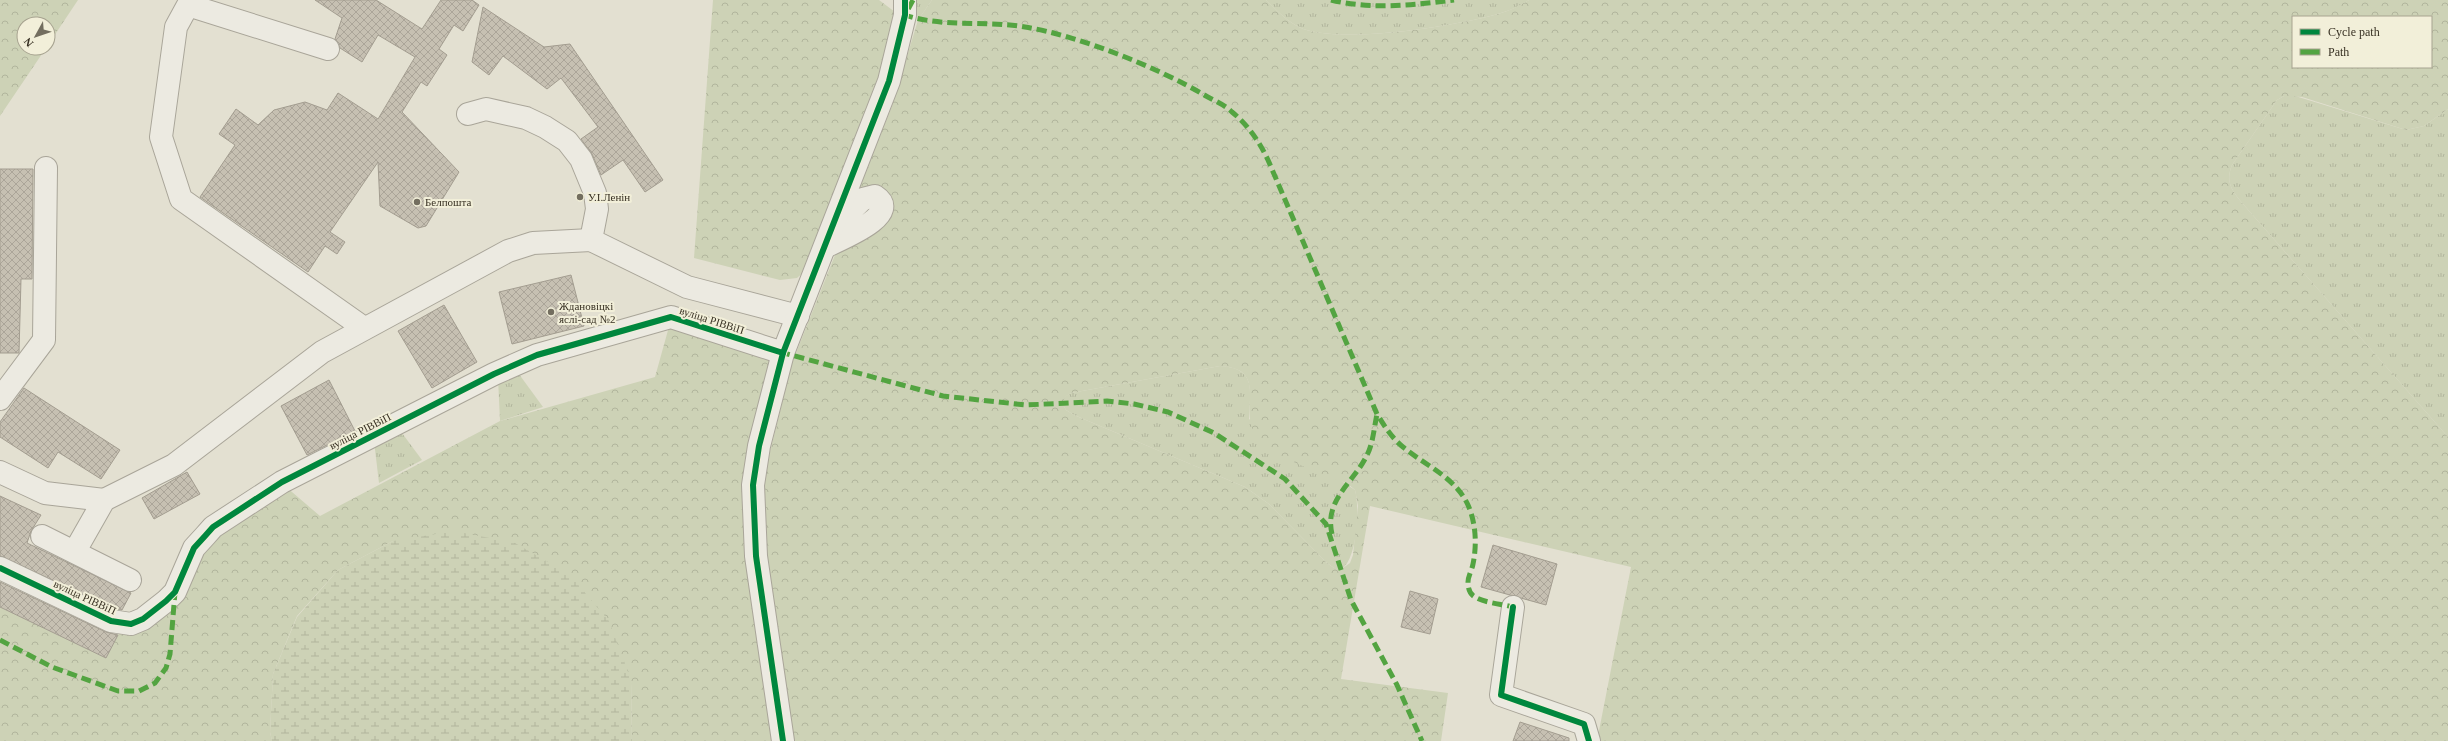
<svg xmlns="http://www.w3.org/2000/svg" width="2448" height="741" font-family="Georgia,serif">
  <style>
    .grass { fill: url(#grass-tufts) }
    .forest { fill: url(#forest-crowns); fill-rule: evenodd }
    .wetland { fill: url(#wetland-marsh) }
    .building { fill: url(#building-cross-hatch); stroke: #a39d90 }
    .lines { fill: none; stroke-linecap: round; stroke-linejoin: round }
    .minor-casing { stroke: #a9a599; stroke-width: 24 }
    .minor { stroke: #eceae1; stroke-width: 22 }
    .quiet { stroke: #53a441; stroke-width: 5; stroke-dasharray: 10 5; stroke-linecap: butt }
    .cycleway-casing { stroke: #f2efd9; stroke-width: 8 }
    .cycleway { stroke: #00873e; stroke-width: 6 }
    .poi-dot { fill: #736e5f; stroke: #f2efd9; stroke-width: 1.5 }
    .labels { text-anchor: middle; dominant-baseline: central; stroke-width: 4; stroke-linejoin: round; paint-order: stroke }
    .poi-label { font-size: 11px; fill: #373022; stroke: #f2efd9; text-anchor: start }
    .street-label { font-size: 11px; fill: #373022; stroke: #f2efd9 }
  </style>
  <defs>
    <pattern id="grass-tufts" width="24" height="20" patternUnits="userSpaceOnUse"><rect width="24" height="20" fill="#cdd2b6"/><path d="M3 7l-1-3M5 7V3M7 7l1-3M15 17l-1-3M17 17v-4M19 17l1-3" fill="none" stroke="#b1b59c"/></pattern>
    <pattern id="forest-crowns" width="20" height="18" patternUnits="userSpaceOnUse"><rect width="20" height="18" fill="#cdd2b6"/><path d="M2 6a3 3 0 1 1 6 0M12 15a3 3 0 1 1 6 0" fill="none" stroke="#b1b59c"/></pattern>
    <pattern id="wetland-marsh" width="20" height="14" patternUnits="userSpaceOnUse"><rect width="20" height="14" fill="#cdd2b6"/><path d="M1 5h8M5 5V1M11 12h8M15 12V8" fill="none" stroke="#b1b59c"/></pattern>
    <pattern id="building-cross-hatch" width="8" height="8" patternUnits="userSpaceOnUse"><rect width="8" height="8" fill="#c6c0b2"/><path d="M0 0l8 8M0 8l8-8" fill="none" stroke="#aba599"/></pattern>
  </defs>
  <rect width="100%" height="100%" fill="#e3e0d1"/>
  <g class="grass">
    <polygon points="914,0 932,0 918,20"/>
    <path d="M1266,0H1529C1522,4 1515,9 1507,11C1467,25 1336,46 1299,27C1286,21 1276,9 1266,0Z"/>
    <path d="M2292,95L2406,130L2424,126L2448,109V437L2243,204C2232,191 2225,182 2232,165L2277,100L2284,96Z"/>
    <path d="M1220,366C1257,368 1250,390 1249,419L1355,490C1360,508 1357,557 1343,568H1334L1327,563L1269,504L1245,487L1074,415L1066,410L1062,403L1064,397L1071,393Z"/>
    <polygon points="516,370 543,407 500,421 498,378"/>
    <polygon points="399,429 422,460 379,483 374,441"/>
  </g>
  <g class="forest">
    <polygon points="0,0 78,0 48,45 48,24 24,24 24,48 46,48 0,116"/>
    <polygon points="713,0 879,0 895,12 880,77 805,271 797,278 780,280 694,258"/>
    <path d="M932,0H1266C1276,9 1286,21 1299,27C1336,46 1467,25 1507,11C1515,8 1522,4 1529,0H2448V109L2424,126L2406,130L2302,97L2284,96L2277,100L2232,165C2225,182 2232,191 2243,204L2448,437V741H1597L1631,567L1370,506L1341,679L1448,693L1441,741H794L764,555L763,480L792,363L837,250L887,220L854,199L892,106L918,20ZM2293,17H2431V67H2293ZM1220,366C1272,369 1235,411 1258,439C1272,457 1326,475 1348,484L1355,490L1358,506L1353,555L1350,563L1343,568H1334L1327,563L1269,504L1245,487L1074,415L1066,410L1062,403L1065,397L1071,393Z"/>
    <polygon points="670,323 773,355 750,438 743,477 744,522 764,690 773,741 632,741 631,680 393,541 338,570 297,616 273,674 270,732 272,741 0,741 0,607 106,658 119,633 133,627 198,547 285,486 320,516 500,421 655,377"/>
  </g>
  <polygon class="wetland" points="454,531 515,543 569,574 609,621 631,680 632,741 272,741 270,732 273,674 297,617 338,570 393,541"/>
  <g class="building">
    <polygon points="315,0 376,0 422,29 441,0 472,0 479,5 463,31 454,25 439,49 447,55 427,86 421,82 402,112 459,172 426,226 418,228 380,206 378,162 330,232 345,242 337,254 325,246 308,272 200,197 235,145 219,134 236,109 258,125 274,110 305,102 327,110 338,93 378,119 415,57 378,35 362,62 340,48 335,39 342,18"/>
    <polygon points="483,7 544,47 570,44 663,180 645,192 623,160 601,175 592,154 581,139 598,127 561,78 547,89 503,56 489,75 472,62"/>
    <polygon points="0,169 33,169 32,279 21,279 19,353 0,353"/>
    <polygon points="571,275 584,326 512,344 499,292"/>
    <polygon points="444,305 477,362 432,388 398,331"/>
    <polygon points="329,380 355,431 307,455 281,406"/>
    <polygon points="24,388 120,450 101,479 58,452 48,468 0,437 0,422"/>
    <polygon points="187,472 200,494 154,519 142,498"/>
    <polygon points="0,496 41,515 31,531 27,543 131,593 122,610 115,609 0,556"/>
    <polygon points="1493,545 1557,564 1546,605 1481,587"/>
    <polygon points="0,582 106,632 118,635 106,658 0,607"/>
    <polygon points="1410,591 1438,599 1430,634 1401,627"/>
    <polygon points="1520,722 1569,738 1569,741 1513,741"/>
  </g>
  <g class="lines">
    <g class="minor-casing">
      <g id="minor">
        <polyline points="328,49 188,5 176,27 161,137 181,199 364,328"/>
        <polyline points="468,114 486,109 526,118 545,127 567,141 581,159 595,193 597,209 591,240 687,287 798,316"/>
        <path d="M825,247C838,240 904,215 875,196L863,199L839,222"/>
        <polyline points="0,399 44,340 46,168"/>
        <polyline points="0,472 45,493 104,500"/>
        <polyline points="42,536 130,580"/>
        <polyline points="75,551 104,500 174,465 322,352 508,251 533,243 591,240"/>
        <polyline points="0,568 111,621 131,624 143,619 166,601 175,592 194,548 205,536 213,527 282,482 494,374 537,355 671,317 783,353"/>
        <polyline points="1513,607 1501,695 1584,724 1589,741"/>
        <polyline points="783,741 756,556 753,485 759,446 783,353 889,81 905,15 905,0"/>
      </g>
    </g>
    <use href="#minor" class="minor"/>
    <g class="quiet">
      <path d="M913,0L905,15C944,28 985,20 1025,27C1080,36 1159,68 1206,96C1215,101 1225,105 1232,112C1248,125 1259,141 1268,160L1377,414C1385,427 1392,438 1403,447C1426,466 1455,477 1468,505C1476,523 1477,545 1473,564C1472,570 1468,576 1468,582C1468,587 1469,594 1475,597C1485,603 1502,604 1513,607"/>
      <path d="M1331,0C1372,10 1413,5 1454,0"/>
      <polyline points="780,352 943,396 1026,405 1107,401 1134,404 1168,412 1214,433 1285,479 1326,524 1351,600 1397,685 1422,741"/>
      <path d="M1332,534C1324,500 1353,483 1366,457C1373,445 1374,428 1377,414"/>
      <polyline points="0,640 52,667 118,691 139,691 155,683 166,668 170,654 175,592"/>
    </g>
    <g class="cycleway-casing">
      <g id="cycleway">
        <polyline points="0,568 111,621 131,624 143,619 166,601 175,592 194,548 205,536 213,527 282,482 494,374 537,355 671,317 783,353"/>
        <polyline points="1513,607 1501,695 1584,724 1589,741"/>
        <polyline points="783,741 756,556 753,485 759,446 783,353 889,81 905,15 905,0"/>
      </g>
    </g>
    <use href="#cycleway" class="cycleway"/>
  </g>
  <g class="poi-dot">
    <circle cx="580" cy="197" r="4"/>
    <circle cx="417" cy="202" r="4"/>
    <circle cx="551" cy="312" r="4"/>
  </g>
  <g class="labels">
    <g class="poi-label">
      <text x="588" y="197">У.І.Ленін</text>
      <text x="425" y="202">Белпошта</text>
      <text x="559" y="306">Ждановіцкі<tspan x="559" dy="13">яслі-сад №2</tspan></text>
    </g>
    <g class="street-label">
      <text transform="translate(712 320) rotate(18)">вуліца РІВВіП</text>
      <text transform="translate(360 431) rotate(-27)">вуліца РІВВіП</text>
      <text transform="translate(85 597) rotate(25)">вуліца РІВВіП</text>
    </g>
  </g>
  <rect x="2292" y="16" width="140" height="52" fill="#f2efd9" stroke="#a7a390"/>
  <rect x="2300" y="29" width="20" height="6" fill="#00873e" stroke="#a7a390"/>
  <text x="2328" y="36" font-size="12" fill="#373022">Cycle path</text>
  <rect x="2300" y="49" width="20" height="6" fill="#53a441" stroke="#a7a390"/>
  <text x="2328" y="56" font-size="12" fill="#373022">Path</text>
  <g transform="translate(36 36) rotate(230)"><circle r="19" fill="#f2efd9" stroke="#a7a390"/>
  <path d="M0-3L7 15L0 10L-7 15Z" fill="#736e5f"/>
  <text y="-6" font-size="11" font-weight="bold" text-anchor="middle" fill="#373022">N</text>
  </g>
</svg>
